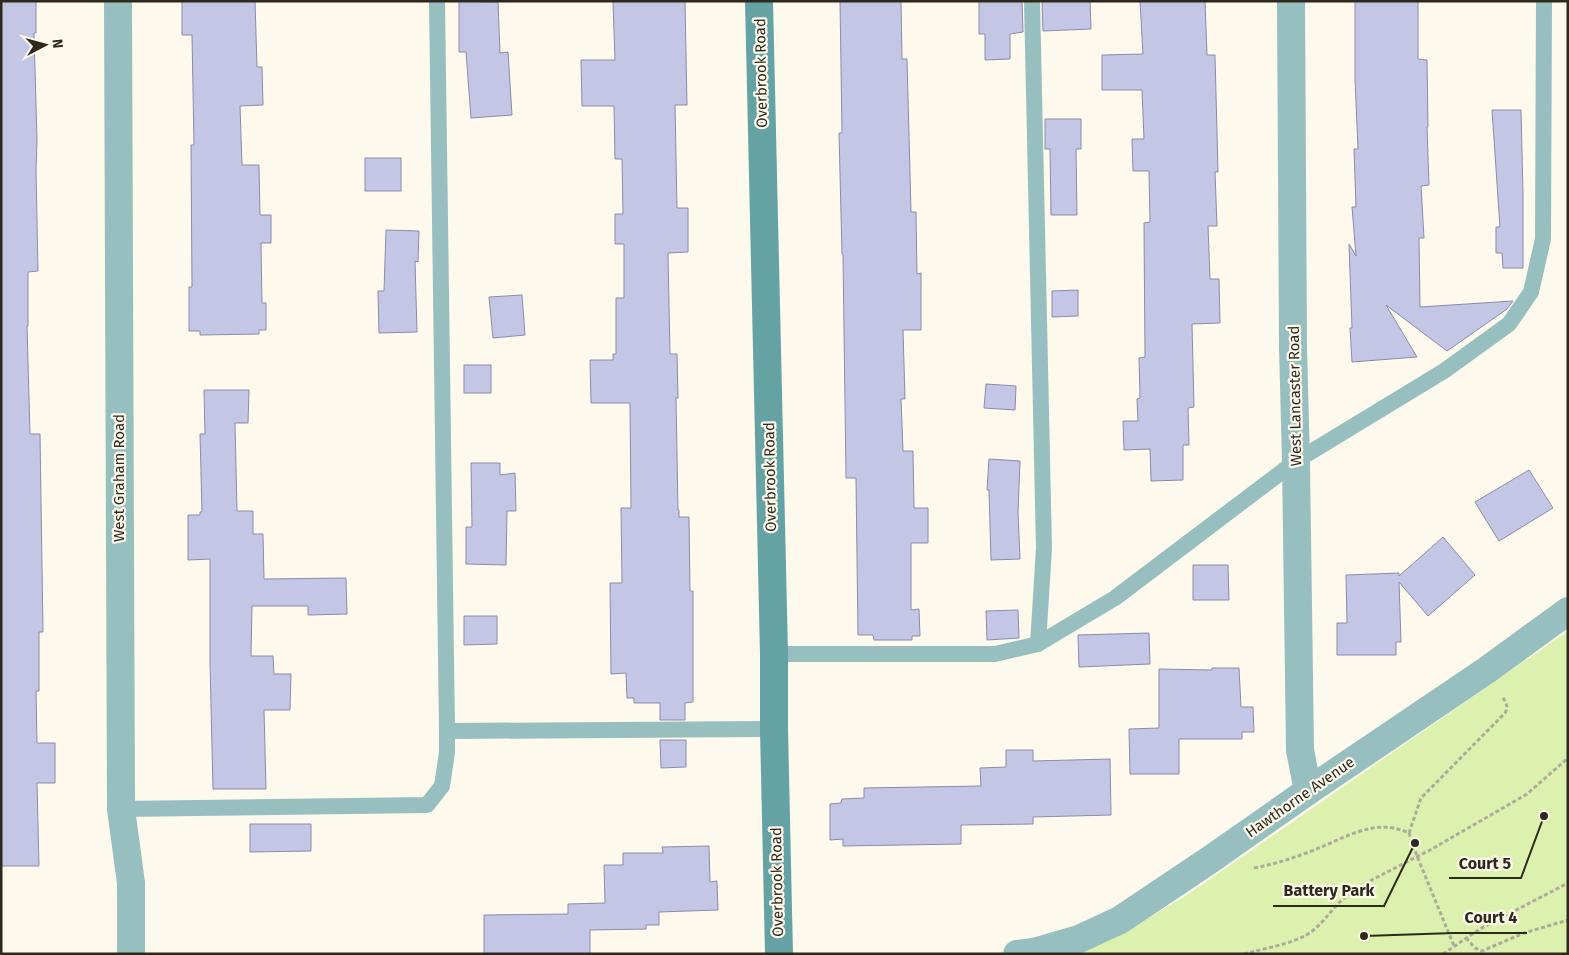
<svg xmlns="http://www.w3.org/2000/svg" width="1569" height="955" font-family="'Fira Sans',sans-serif">
  <style>
    .green { fill: #dcf1ad }
    .building { fill: #c4c6e5; stroke: #8a8ca9 }
    .lines { fill: none; stroke-linecap: round; stroke-linejoin: round }
    .path { stroke: #aeaa9d; stroke-width: 3; stroke-dasharray: 4 2.5; stroke-linecap: butt }
    .lane { stroke: #97bfbf; stroke-width: 16 }
    .street { stroke: #97bfbf; stroke-width: 28 }
    .secondary { stroke: #65a2a3; stroke-width: 28 }
    .labels { text-anchor: middle; dominant-baseline: central; stroke-width: 4.5; stroke-linejoin: round; paint-order: stroke }
    .street-label { font-size: 15px; fill: #2d291d; stroke: #fdf9ec }
    .leader { fill: none; stroke: #2d291d; stroke-width: 2 }
    .callout-dot { fill: #2d291d; stroke: #fdf9ec; stroke-width: 2 }
    .callout-label { font-size: 16px; text-anchor: middle; font-weight: bold; fill: #2d291d; stroke: #fdf9ec; stroke-width: 4.5; stroke-linejoin: round; paint-order: stroke }
  </style>
  <rect width="100%" height="100%" fill="#fdf9ec"/>
  <polygon class="green" points="1568,631 1568,951 1565,954 1079,954 1122,934 1187,895"/>
  <g class="building">
    <polygon points="1,1 36,1 36,33 34,33 37,140 36,171 38,271 28,272 28,326 27,326 30,434 40,434 43,632 39,632 39,691 36,691 37,743 55,743 55,783 37,783 39,866 1,866"/>
    <polygon points="182,1 255,1 257,67 262,67 263,105 240,106 242,165 259,165 260,215 271,215 271,243 261,243 262,303 266,303 266,330 259,330 259,334 200,335 200,331 189,331 189,287 192,287 191,145 194,145 192,35 182,35"/>
    <polygon points="459,1 498,2 500,53 508,52 512,115 471,118 466,52 459,52"/>
    <polygon points="613,1 685,1 687,105 675,105 677,208 688,208 688,252 668,253 670,354 677,354 678,398 676,398 678,510 679,510 679,517 689,517 690,591 693,591 693,702 685,703 685,720 660,720 660,703 634,703 634,698 627,698 626,673 611,674 610,583 622,583 621,508 631,508 630,403 591,403 590,360 613,360 613,354 616,354 616,298 624,298 624,244 615,244 615,214 623,214 622,159 615,159 614,106 582,106 581,60 615,60"/>
    <polygon points="840,1 901,1 902,59 907,59 911,212 916,212 917,274 921,273 921,330 903,330 905,399 901,399 903,451 913,451 914,508 928,508 928,543 911,543 911,610 919,609 920,636 912,636 912,640 874,640 873,635 858,635 856,478 846,478 843,254 842,254 839,133 842,133"/>
    <polygon points="979,1 1022,1 1023,32 1010,34 1010,59 985,60 985,34 979,34"/>
    <polygon points="1042,1 1090,1 1091,29 1043,31"/>
    <polygon points="1140,1 1205,1 1207,55 1215,55 1218,172 1215,172 1217,226 1208,226 1210,279 1219,279 1220,323 1192,324 1194,407 1188,408 1189,445 1183,445 1183,480 1151,481 1150,449 1124,450 1123,421 1138,421 1137,399 1140,398 1139,358 1145,357 1144,223 1150,222 1149,171 1133,171 1132,139 1144,139 1142,90 1102,90 1102,55 1143,54"/>
    <polygon points="1355,1 1418,1 1418,59 1427,60 1428,127 1427,127 1429,185 1421,186 1424,238 1419,238 1420,307 1513,301 1507,309 1447,351 1386,305 1417,357 1352,362 1350,328 1352,328 1349,244 1356,256 1352,207 1356,207 1354,149 1358,149 1355,79"/>
    <polygon points="1492,110 1521,110 1523,194 1523,268 1503,268 1502,253 1496,253 1496,227 1500,227"/>
    <polygon points="1045,119 1081,119 1081,149 1076,149 1077,215 1051,215 1050,149 1045,149"/>
    <rect x="365" y="158" width="36" height="33"/>
    <polygon points="386,230 419,231 418,262 415,261 417,332 379,333 378,291 384,291"/>
    <polygon points="1078,290 1078,316 1052,317 1052,291"/>
    <polygon points="522,295 525,335 493,338 489,297"/>
    <rect x="464" y="365" width="27" height="28"/>
    <polygon points="986,384 1016,386 1015,410 984,408"/>
    <polygon points="204,390 249,390 248,423 235,423 237,511 253,511 253,534 263,534 264,579 346,578 347,614 308,615 308,606 252,606 251,656 273,656 274,674 291,674 290,710 264,710 266,789 213,789 210,663 210,559 188,560 188,515 200,515 200,512 202,512 200,434 205,434"/>
    <polygon points="989,459 1020,461 1018,513 1020,559 991,560 989,490 987,490"/>
    <polygon points="471,463 500,463 500,475 515,473 516,511 507,511 506,565 466,564 466,527 472,527"/>
    <polygon points="1529,470 1553,508 1499,541 1475,502"/>
    <polygon points="1443,537 1475,575 1428,616 1399,582 1401,642 1396,642 1396,655 1337,655 1337,623 1347,623 1346,575 1399,573 1399,576"/>
    <polygon points="1193,565 1228,565 1229,600 1193,600"/>
    <polygon points="1018,610 1019,638 987,640 986,611"/>
    <polygon points="464,616 497,616 497,644 464,645"/>
    <polygon points="1149,633 1150,664 1079,667 1078,635"/>
    <polygon points="1212,668 1239,668 1241,707 1253,707 1254,732 1242,732 1242,739 1179,739 1179,774 1130,774 1129,729 1159,728 1159,669 1212,670"/>
    <polygon points="660,740 686,740 686,767 661,768"/>
    <polygon points="1006,750 1033,750 1033,761 1110,759 1111,815 1033,817 1033,824 961,825 961,844 843,846 843,839 830,840 830,804 841,803 842,799 864,798 864,788 981,786 980,768 1006,767"/>
    <polygon points="250,824 311,824 311,851 250,852"/>
    <polygon points="709,846 710,882 717,881 718,910 659,912 659,925 646,925 646,929 590,930 590,954 484,954 484,915 568,914 568,904 605,903 604,865 623,865 623,853 663,853 662,847"/>
  </g>
  <g class="lines">
    <g class="path">
      <path d="M1409,833L1421,798L1505,713C1509,706 1506,703 1502,696"/>
      <path d="M1254,868C1275,864 1294,858 1314,850C1345,838 1375,817 1409,833L1417,856L1454,946"/>
      <polyline points="1466,938 1475,948 1482,951 1524,933 1568,920"/>
      <path d="M1244,954C1265,948 1289,945 1308,934C1320,926 1327,916 1336,906C1344,897 1354,891 1364,884L1430,850L1527,794L1568,758"/>
      <polyline points="1443,954 1480,929 1568,883"/>
    </g>
    <g class="lane">
      <polyline points="1032,1 1044,548 1038,644"/>
      <polyline points="774,654 995,654 1038,644 1115,598 1296,461 1444,371 1509,324 1531,292 1543,239 1544,1"/>
      <polyline points="447,731 774,729"/>
      <polyline points="121,809 427,805 442,786 447,752 447,731 437,1"/>
    </g>
    <g class="street">
      <polyline points="118,1 121,809 131,883 131,954"/>
      <polyline points="1291,1 1293,347 1296,461 1300,750 1308,791"/>
      <polyline points="1017,954 1034,952 1079,939 1120,920 1211,859 1308,791 1487,670 1568,611"/>
    </g>
    <polyline class="secondary" points="759,1 774,654 774,729 779,954"/>
  </g>
  <g class="labels">
    <g class="street-label">
      <text transform="translate(761 73) rotate(-91)">Overbrook Road</text>
      <text transform="translate(1295 396) rotate(-91)">West Lancaster Road</text>
      <text transform="translate(770 477) rotate(-91)">Overbrook Road</text>
      <text transform="translate(119 478) rotate(-90)">West Graham Road</text>
      <text transform="translate(1300 797) rotate(-35)">Hawthorne Avenue</text>
      <text transform="translate(777 882) rotate(-91)">Overbrook Road</text>
    </g>
  </g>
  <path class="leader" d="M1544 816L1521 878H1449M1415 843L1384 906H1273M1364 936L1454 933H1527"/>
  <g class="callout-dot">
    <circle cx="1544" cy="816" r="5"/>
    <circle cx="1415" cy="843" r="5"/>
    <circle cx="1364" cy="936" r="5"/>
  </g>
  <g class="callout-label">
    <text x="1485" y="869">Court 5</text>
    <text x="1329" y="896">Battery Park</text>
    <text x="1491" y="923">Court 4</text>
  </g>
  <rect width="1569" height="955" fill="none" stroke="#2d291d" stroke-width="5"/>
  <g transform="translate(45 45) rotate(84)" stroke="#fdf9ec" stroke-width="4" paint-order="stroke">
  <path d="M0-4L9 19L0 12L-9 19Z" fill="#2d291d"/>
  <text y="-8" font-size="14" font-weight="bold" text-anchor="middle" fill="#2d291d">N</text>
  </g>
</svg>
